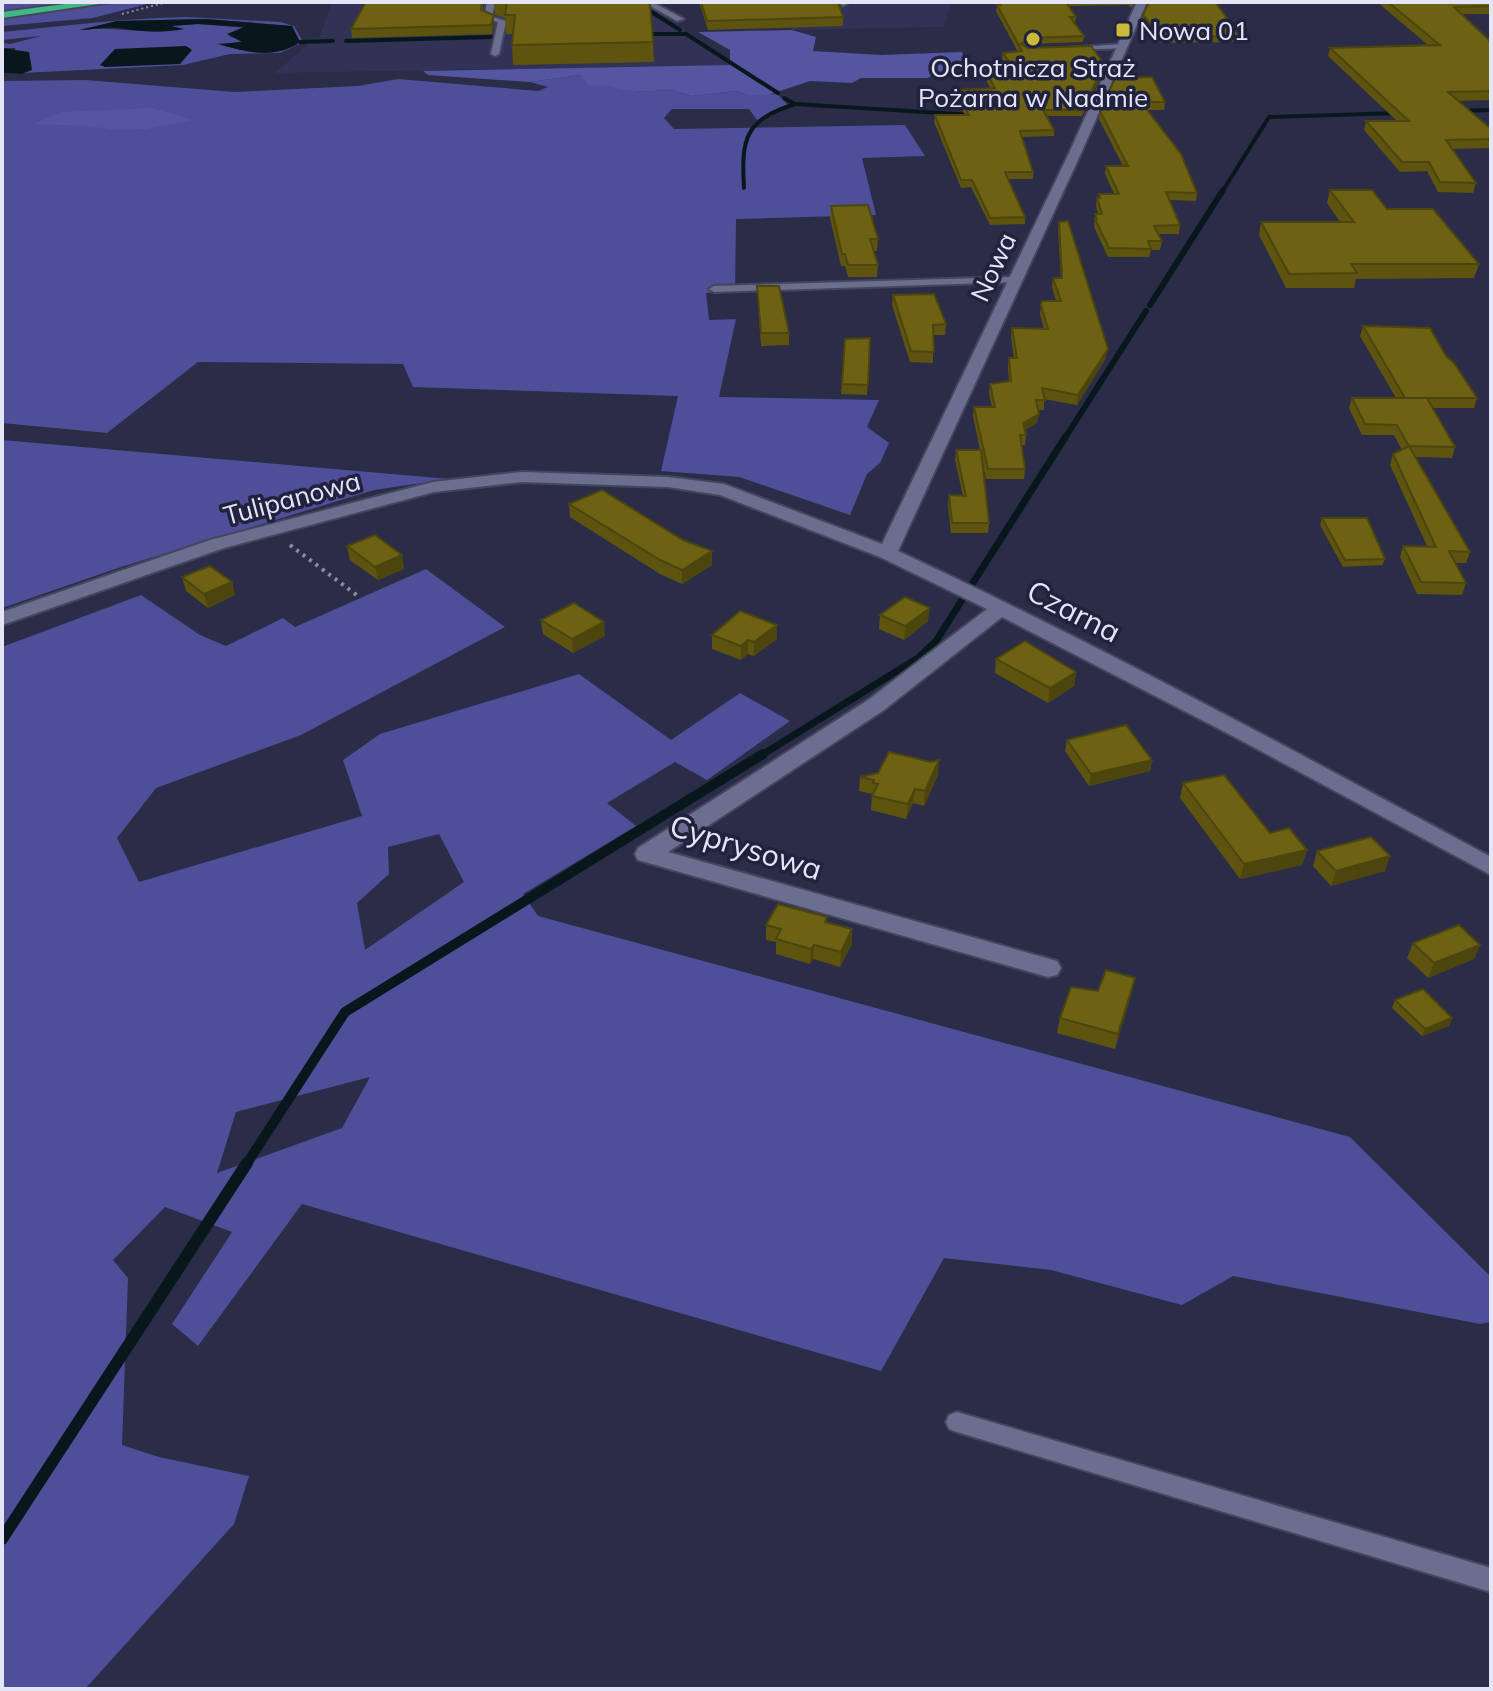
<svg xmlns="http://www.w3.org/2000/svg" width="1493" height="1691" font-family="Mulish,sans-serif">
  <style>
    .built { fill: #313255 }
    .green { fill: #4f4e99; fill-rule: evenodd }
    .forest { fill: #5655a1 }
    .water { fill: #08171c }
    .lines { fill: none; stroke-linecap: round; stroke-linejoin: round }
    .stream-far4 { stroke: #08171c; stroke-width: 4 }
    .stream-far3 { stroke: #08171c; stroke-width: 6 }
    .stream-far2 { stroke: #08171c; stroke-width: 7 }
    .stream-far1 { stroke: #08171c; stroke-width: 10 }
    .stream { stroke: #08171c; stroke-width: 12 }
    .lane-casing { stroke: #45465e; stroke-width: 4 }
    .street-casing { stroke: #45465e; stroke-width: 4 }
    .highway-casing { stroke: #45465e; stroke-width: 4 }
    .path-far1 { stroke: #898ba2; stroke-width: 2; stroke-dasharray: 2 3; stroke-linecap: butt }
    .path { stroke: #898ba2; stroke-width: 4; stroke-dasharray: 3 5; stroke-linecap: butt }
    .lane { fill: #6c6e8f; fill-rule: evenodd }
    .street { fill: #6c6e8f; fill-rule: evenodd }
    .highway { fill: #41b884; fill-rule: evenodd }
    .wall { fill: #5e5410 }
    .shaded-wall { fill: #4c450d }
    .building { fill: #6d6213; stroke: #4c450d; stroke-width: 2 }
    .poi-dot { fill: #cbb939; stroke: #21223d; stroke-width: 3 }
    .labels { text-anchor: middle; dominant-baseline: central; stroke-width: 7; stroke-linejoin: round; paint-order: stroke }
    .far-poi-label { font-size: 26px; fill: #e4e6f8; stroke: #21223d; text-anchor: start }
    .far-street-label { font-size: 26px; fill: #e4e6f8; stroke: #21223d }
    .street-label { font-size: 30px; fill: #e4e6f8; stroke: #21223d }
  </style>
  <rect width="100%" height="100%" fill="#2a2c48"/>
  <g class="built">
    <polygon points="339,2 642,2 686,30 681,33 731,65 275,73 308,44 308,39 319,38 332,3"/>
    <polygon points="782,2 952,2 943,27 792,30"/>
  </g>
  <g class="green">
    <polygon points="2,2 155,2 93,18 2,26"/>
    <path d="M187,17L280,22L294,26L303,42L280,53L230,54L183,65L2,74H21L15,48H2V43L10,44L41,36L2,40V32C64,26 125,18 187,17ZM205,19L292,26L298,38L297,44C272,58 248,53 222,45L243,41L229,36L247,28L198,24L170,26L180,29C147,36 116,25 83,30L117,21Z"/>
    <polygon points="580,75 589,85 609,85 633,92 671,90 692,96 737,91 747,95 777,94 788,105 757,120 749,109 672,109 664,118 674,129 905,125 925,156 862,158 876,215 736,219 735,291 706,293 709,320 736,319 719,397 879,400 867,427 889,443 880,463 867,474 850,515 739,477 661,471 678,396 413,387 403,364 198,362 107,433 2,423 2,81 85,80 235,92 358,86 398,79 538,91 548,87 530,82"/>
    <polygon points="2,440 449,479 374,490 121,567 2,608"/>
    <path d="M426,569L505,627L301,735L156,788L117,838L139,882L362,816L343,760L380,734L579,674L671,740L740,693L790,721L707,780L675,762L607,803L636,826L523,894L538,916L1350,1137L1491,1277V1322L1480,1324L1233,1276L1182,1305L1051,1270L944,1258L881,1371L302,1204L198,1346L172,1324L232,1232L165,1207L113,1260L128,1278L122,1445L159,1457L249,1476L234,1524L85,1689H2V647L141,595L200,635L226,646L283,618L295,627ZM439,834L464,882L365,950L357,903L389,874L388,847ZM370,1077L342,1128L217,1173L236,1112Z"/>
  </g>
  <g class="forest">
    <polygon points="792,30 816,37 813,51 881,55 962,52 965,62 927,78 861,78 852,83 810,81 768,95 747,95 737,91 692,96 671,90 633,92 609,86 588,85 580,75 530,82 428,75 423,71 730,65 730,50 698,32"/>
    <polygon points="152,108 194,120 146,129 114,130 89,126 34,124 61,112"/>
  </g>
  <g class="water">
    <path d="M205,19L292,26L300,42C274,60 247,52 218,44L242,42L227,34L244,27L198,24L171,26L184,29C161,33 141,32 119,28C105,26 92,30 79,30L117,21Z"/>
    <polygon points="186,46 192,50 180,64 105,67 100,65 115,49"/>
    <polygon points="2,48 29,52 32,70 21,74 2,73"/>
  </g>
  <g class="lines">
    <g class="stream-far4">
      <polyline points="636,2 680,30"/>
      <polyline points="641,34 686,34 778,93"/>
      <polyline points="346,41 492,37"/>
      <polyline points="300,42 333,41"/>
      <polyline points="784,98 795,104 974,115"/>
      <polyline points="1458,111 1491,110"/>
      <path d="M744,188C741,138 745,120 795,104"/>
      <polyline points="1222,192 1269,117 1399,113"/>
    </g>
    <g class="stream-far3">
      <polyline points="1150,305 1223,190"/>
      <polyline points="1065,438 1146,311"/>
    </g>
    <polyline class="stream-far2" points="760,756 918,658 936,641 1066,436"/>
    <polyline class="stream-far1" points="246,1165 345,1012 763,754"/>
    <polyline class="stream" points="2,1539 247,1163"/>
    <g class="lane-casing">
      <g id="lane">
        <polygon points="487,2 495,2 492,17 506,21 499,54 495,56 491,54 498,22 484,18"/>
        <polygon points="643,2 652,2 684,19 677,21"/>
        <polygon points="838,2 846,2 847,4 843,6"/>
        <polygon points="1122,44 1125,48 1071,50 1067,48"/>
        <polygon points="1013,277 1018,280 1017,282 714,292 709,289 714,286"/>
        <polygon points="957,1412 1491,1568 1491,1592 957,1432 949,1429 946,1422 949,1415"/>
      </g>
    </g>
    <g class="street-casing">
      <path id="street" d="M1137,2H1147L1082,151L898,551C1099,645 1295,751 1491,857V875L1231,735L1002,617L884,710L668,852L1057,961L1061,968L1057,975L1048,977L638,860L635,854L638,848L868,700L987,609L880,557L720,495L668,487L522,482L434,492L224,548L2,625V612L210,540L433,482L522,472L668,477L724,484L882,544L1070,151Z"/>
    </g>
    <g class="highway-casing">
      <polygon id="highway" points="81,2 112,2 2,18 2,12"/>
    </g>
    <polyline class="path-far1" points="122,14 167,2"/>
    <polyline class="path" points="290,545 358,596"/>
    <use href="#lane" class="lane"/>
    <use href="#street" class="street"/>
    <use href="#highway" class="highway"/>
  </g>
  <g class="wall">
    <polygon points="483,2 483,11 494,24 492,34 352,38 351,29"/>
    <polygon points="494,2 647,2 653,42 654,62 513,65 512,45 513,34 506,34 505,18 495,15"/>
    <polygon points="699,2 838,2 843,17 843,26 708,30"/>
    <polygon points="998,2 1135,2 1131,8 1129,5 1068,6 1076,17 1075,23 1084,36 1083,42 1027,44 1025,46 1104,64 1103,71 1082,116 1047,116 1054,130 1054,136 1022,137 1033,172 1033,179 1008,179 1025,217 1025,224 990,225 971,187 961,188 934,122 935,115 965,115 955,96 955,90 991,89 983,75 984,68 1008,68 1002,59 1003,53 1018,52 996,11"/>
    <polygon points="1377,2 1491,2 1491,14 1462,14 1491,42 1491,100 1457,101 1491,129 1491,148 1452,149 1476,183 1473,193 1438,192 1427,171 1400,172 1364,130 1366,121 1397,121 1328,56 1330,48 1428,45"/>
    <polygon points="1143,15 1240,36 1239,42 1160,43 1142,21"/>
    <polygon points="1115,78 1165,102 1164,110 1147,110 1197,193 1196,201 1169,200 1180,225 1179,234 1158,234 1162,241 1160,250 1151,250 1149,257 1108,257 1094,227 1095,214 1098,214 1096,206 1097,198 1099,198 1099,194 1114,194 1105,174 1106,166 1123,166 1099,119 1100,111"/>
    <polygon points="1330,190 1387,209 1479,264 1474,278 1356,279 1354,288 1286,288 1259,235 1261,222 1340,222 1327,203"/>
    <polygon points="831,206 878,239 877,251 874,251 878,265 877,277 848,277 845,266 841,266 830,218"/>
    <polygon points="1059,222 1106,358 1077,405 1044,399 1044,410 1038,410 1037,423 1025,430 1026,435 1025,445 1022,445 1025,469 1024,479 986,479 982,460 989,523 988,533 951,533 948,505 949,495 963,496 955,460 956,450 980,450 973,416 974,407 992,407 989,394 990,384 1009,381 1008,367 1009,358 1014,358 1011,337 1012,328 1044,329 1040,314 1042,301 1056,301 1052,287 1053,278 1061,278 1058,231"/>
    <polygon points="757,286 789,333 789,345 761,346"/>
    <polygon points="893,295 946,324 945,335 933,335 933,363 910,362 892,305"/>
    <polygon points="1363,326 1477,398 1474,408 1433,408 1455,447 1452,458 1416,457 1470,552 1466,563 1455,563 1466,583 1462,595 1417,594 1400,557 1403,546 1427,546 1390,465 1393,454 1402,450 1394,435 1362,435 1349,408 1352,398 1396,398 1360,336"/>
    <polygon points="870,338 867,395 841,394 845,339"/>
    <polygon points="569,504 712,551 712,565 682,584 660,574 570,517"/>
    <polygon points="1322,518 1385,559 1382,565 1343,567 1320,525"/>
    <polygon points="347,546 402,555 404,569 378,580 350,560"/>
    <polygon points="182,577 232,582 235,595 208,608 186,591"/>
    <polygon points="880,615 928,621 904,640 879,629"/>
    <polygon points="541,620 605,636 573,653 543,634"/>
    <polygon points="712,635 777,639 754,656 748,654 741,660 712,649"/>
    <polygon points="996,659 1076,672 1074,686 1048,703 995,673"/>
    <polygon points="1067,740 1152,760 1150,771 1089,786 1065,751"/>
    <polygon points="938,775 924,806 913,803 906,819 871,810 872,794 859,791 860,777"/>
    <polygon points="1183,783 1270,833 1307,850 1302,865 1240,879 1180,798"/>
    <polygon points="1317,851 1385,871 1331,886 1313,866"/>
    <polygon points="827,917 827,922 852,944 840,967 813,959 810,964 776,954 776,942 766,940 766,925"/>
    <polygon points="1413,943 1480,945 1474,959 1428,978 1407,958"/>
    <polygon points="1135,978 1115,1049 1057,1033 1060,1018 1098,991"/>
    <polygon points="1395,1000 1452,1018 1449,1026 1422,1036 1392,1008"/>
  </g>
  <g class="shaded-wall">
    <polygon points="494,15 494,24 492,34 491,25"/>
    <polygon points="1104,64 1103,71 1082,116 1083,110"/>
    <polygon points="1108,349 1106,358 1077,405 1078,395"/>
    <polygon points="1039,414 1037,423 1022,432 1023,423"/>
    <polygon points="712,551 712,565 682,584 682,570"/>
    <polygon points="402,555 404,569 378,580 375,567"/>
    <polygon points="232,582 235,595 208,608 204,594"/>
    <polygon points="930,608 928,621 904,640 905,626"/>
    <polygon points="604,622 605,636 573,653 572,639"/>
    <polygon points="777,625 777,639 754,656 754,642"/>
    <polygon points="748,640 748,654 741,660 741,646"/>
    <polygon points="1076,672 1074,686 1048,703 1050,688"/>
    <polygon points="939,760 938,775 924,806 925,791"/>
    <polygon points="1152,760 1150,771 1089,786 1091,774"/>
    <polygon points="915,789 913,803 906,819 908,804"/>
    <polygon points="1307,850 1302,865 1240,879 1244,864"/>
    <polygon points="1390,856 1385,871 1331,886 1336,871"/>
    <polygon points="852,929 852,944 840,967 841,952"/>
    <polygon points="814,945 813,959 810,964 811,949"/>
    <polygon points="1480,945 1474,959 1428,978 1434,963"/>
    <polygon points="1135,978 1132,993 1115,1049 1118,1034"/>
    <polygon points="1452,1018 1449,1026 1422,1036 1425,1029"/>
  </g>
  <g class="building">
    <polygon points="366,2 482,2 481,10 494,15 491,25 351,29"/>
    <polygon points="507,2 647,2 650,4 653,42 512,45 515,15 505,15"/>
    <polygon points="701,2 838,2 843,17 707,21"/>
    <polygon points="998,2 1066,2 1076,17 1070,17 1084,36 1028,38 1021,44 1028,48 1091,46 1104,64 1083,110 1043,110 1054,130 1020,131 1033,172 1005,172 1025,217 990,218 972,180 961,180 935,115 969,115 955,90 995,88 984,68 1014,68 1003,53 1022,51 997,5 1000,5"/>
    <polygon points="1149,2 1215,2 1240,36 1161,37 1143,15"/>
    <polygon points="1388,2 1491,2 1491,6 1454,7 1491,42 1491,91 1448,92 1491,129 1491,139 1446,140 1476,183 1440,182 1429,162 1402,162 1366,121 1409,121 1330,48 1440,45"/>
    <polygon points="1152,77 1165,102 1141,102 1181,154 1197,193 1166,192 1180,225 1154,226 1162,241 1148,241 1151,249 1109,248 1095,219 1097,219 1095,214 1102,214 1097,198 1100,198 1099,194 1119,194 1106,166 1128,166 1100,111 1115,78"/>
    <polygon points="1330,190 1372,190 1387,209 1433,209 1479,264 1351,264 1357,273 1289,274 1261,222 1354,222"/>
    <polygon points="868,205 878,239 870,239 878,265 848,265 845,254 842,254 831,206"/>
    <polygon points="1068,221 1108,349 1078,395 1042,388 1045,400 1036,400 1039,414 1023,423 1026,435 1020,435 1025,469 988,469 974,407 995,407 990,384 1011,381 1009,358 1017,358 1012,328 1048,329 1041,305 1042,301 1061,301 1053,278 1062,278 1059,222"/>
    <polygon points="757,286 779,286 789,333 761,333"/>
    <polygon points="934,294 946,324 933,325 934,352 911,351 893,295"/>
    <polygon points="1363,326 1430,328 1446,356 1454,363 1477,398 1405,398"/>
    <polygon points="870,338 868,385 842,384 845,339"/>
    <polygon points="1352,398 1427,398 1455,447 1409,446 1470,552 1449,551 1466,583 1421,582 1403,546 1436,547 1393,454 1409,446 1397,425 1365,424"/>
    <polygon points="956,450 981,450 989,523 952,523 949,495 966,496"/>
    <polygon points="602,490 683,540 712,551 682,570 660,560 569,504"/>
    <polygon points="1322,518 1367,518 1385,559 1345,560"/>
    <polygon points="375,535 402,555 375,567 347,546"/>
    <polygon points="210,566 232,582 204,594 182,577"/>
    <polygon points="905,597 930,608 905,626 880,615"/>
    <polygon points="574,603 604,622 572,639 541,620"/>
    <polygon points="740,611 777,625 754,642 748,640 741,646 712,635"/>
    <polygon points="1025,641 1076,672 1050,688 996,659"/>
    <polygon points="1126,725 1152,760 1091,774 1067,740"/>
    <polygon points="889,752 931,762 939,760 925,791 915,789 908,804 872,796 878,784 873,783 874,780 860,777 878,773"/>
    <polygon points="1224,775 1270,833 1289,828 1307,850 1244,864 1183,783"/>
    <polygon points="1371,837 1390,856 1336,871 1317,851"/>
    <polygon points="778,904 827,917 825,922 852,929 841,952 814,945 811,949 776,939 781,929 766,925"/>
    <polygon points="1459,925 1480,945 1434,963 1413,943"/>
    <polygon points="1106,970 1135,978 1118,1034 1060,1018 1071,987 1098,991"/>
    <polygon points="1423,989 1452,1018 1425,1029 1395,1000"/>
  </g>
  <g class="poi-dot">
    <rect x="1115" y="22" width="16" height="16" rx="4"/>
    <circle cx="1033" cy="39" r="8"/>
  </g>
  <g class="labels">
    <g class="far-poi-label">
      <text x="1139" y="30">Nowa 01</text>
      <text x="1033" y="67" text-anchor="middle">Ochotnicza Straż<tspan x="1033" dy="30">Pożarna w Nadmie</tspan></text>
    </g>
    <g class="far-street-label">
      <text transform="translate(993 267) rotate(-65)">Nowa</text>
      <text transform="translate(292 498) rotate(-15)">Tulipanowa</text>
    </g>
    <g class="street-label">
      <text transform="translate(1074 611) rotate(27)">Czarna</text>
      <text transform="translate(746 847) rotate(17)">Cyprysowa</text>
    </g>
  </g>
  <rect width="1493" height="1691" fill="none" stroke="#e4e6f8" stroke-width="8"/>
</svg>
